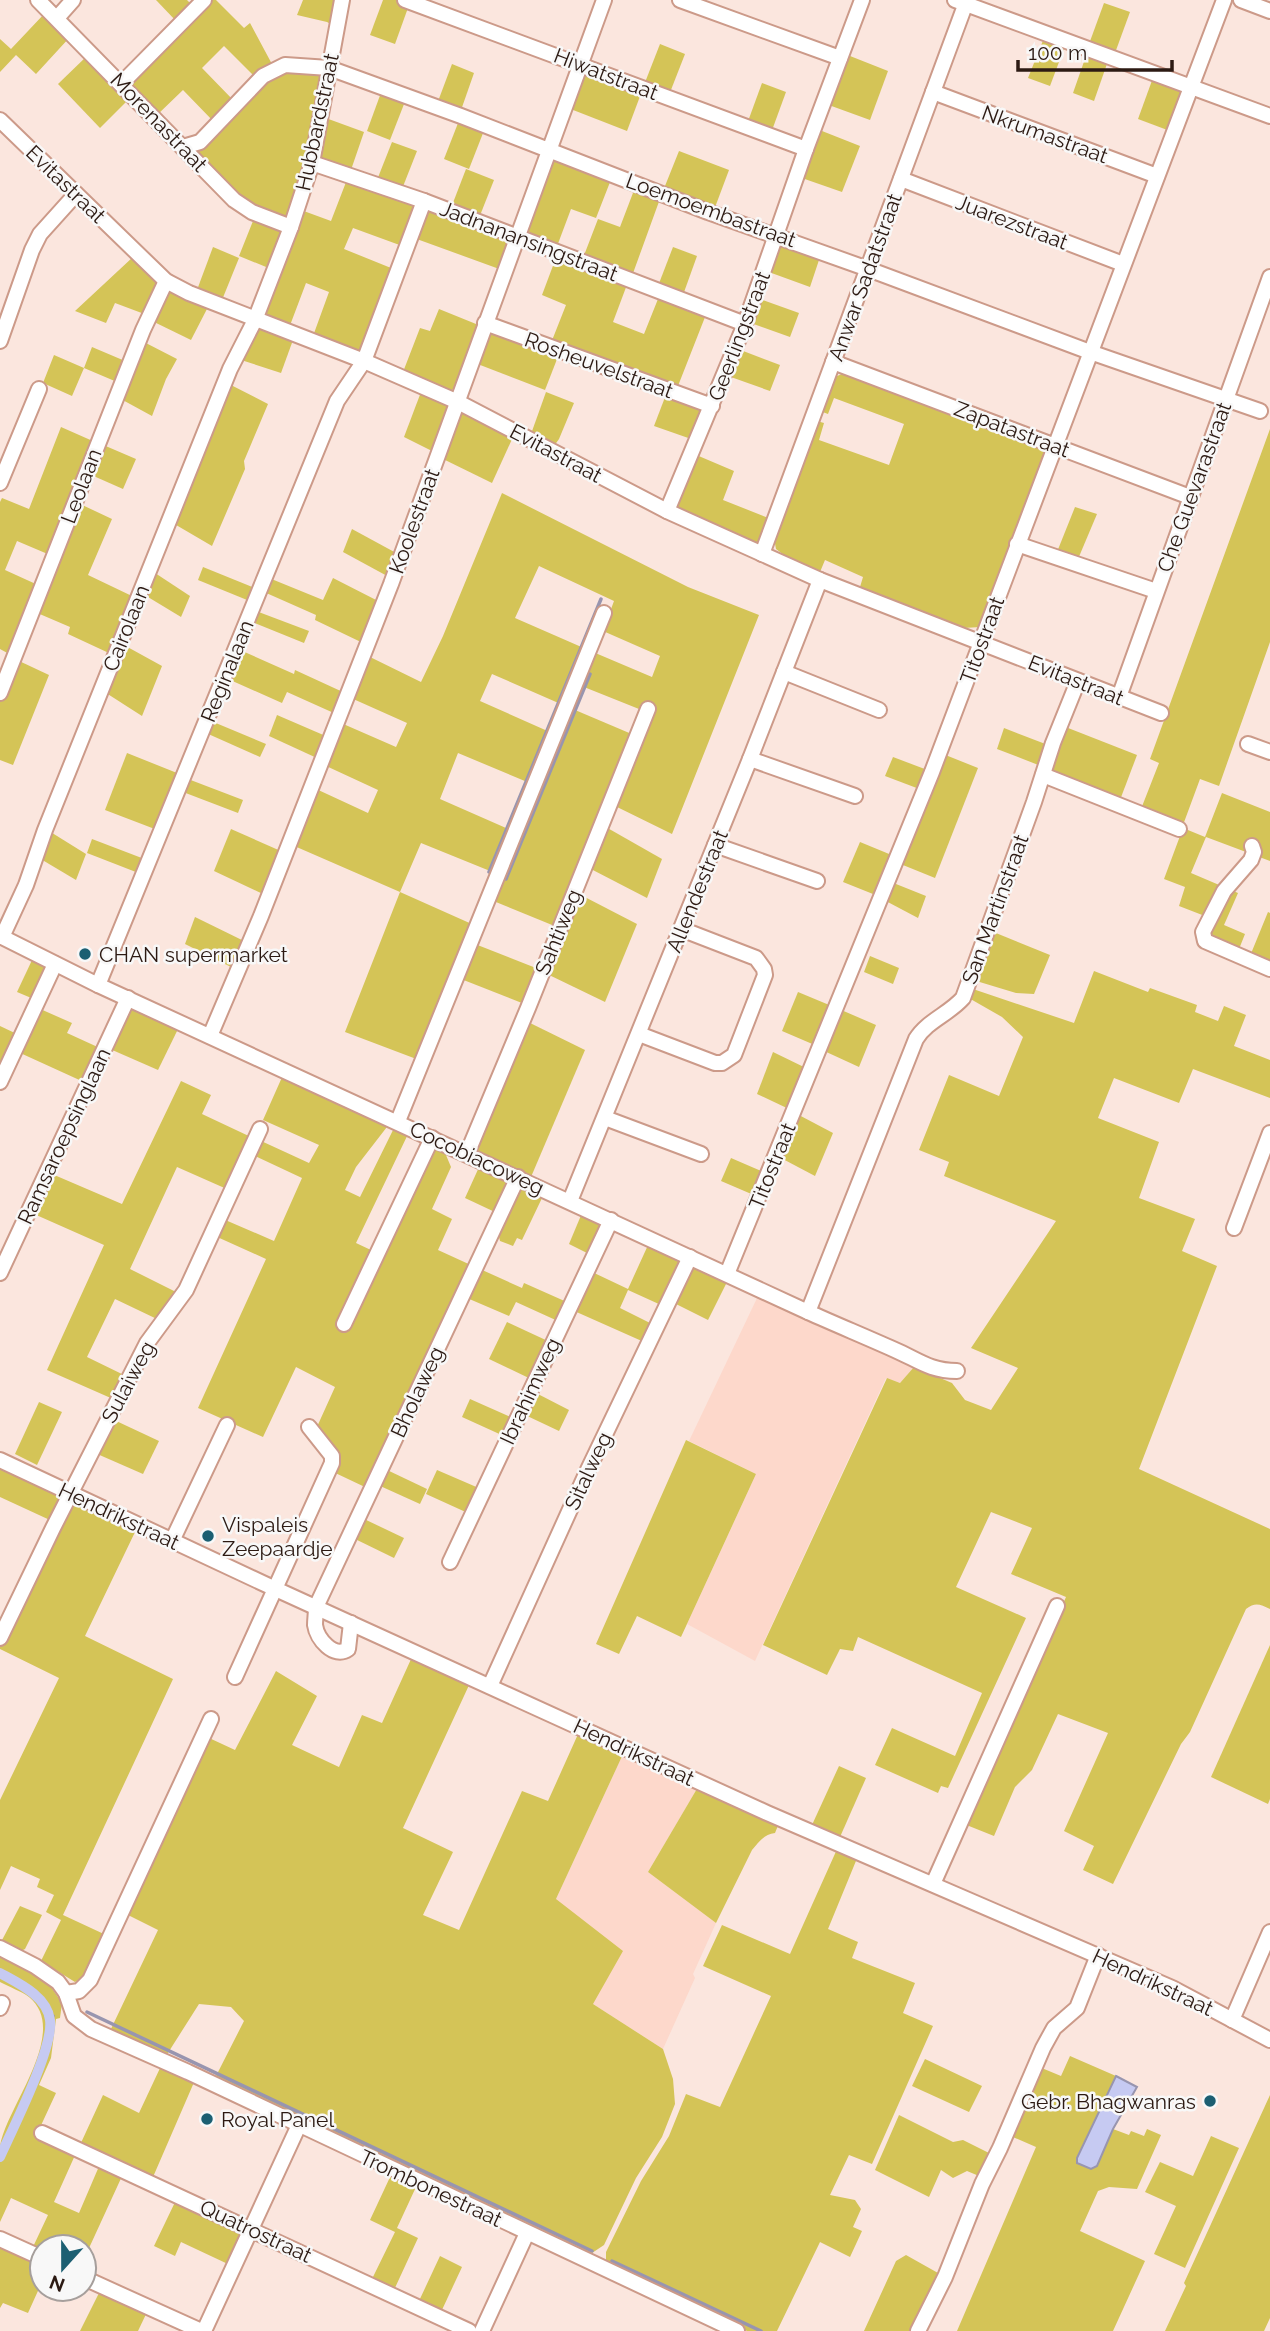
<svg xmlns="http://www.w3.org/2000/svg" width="1270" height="2331" font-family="Raleway,sans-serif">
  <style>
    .built { fill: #fdd8cb }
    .green { fill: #d4c457 }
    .water { fill: #c6caf2; stroke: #9895af; stroke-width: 2 }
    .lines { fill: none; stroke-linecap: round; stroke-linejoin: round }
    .stream { stroke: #9895af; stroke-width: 3.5 }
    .canal { stroke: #c6caf2; stroke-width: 10 }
    .minor-casing { stroke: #cc9a89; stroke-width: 18 }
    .minor { stroke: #fff; stroke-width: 14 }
    .poi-dot { fill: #1c5f72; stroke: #f8f8f8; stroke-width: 2.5 }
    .labels { text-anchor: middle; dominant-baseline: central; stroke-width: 5; stroke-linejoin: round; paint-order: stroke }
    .street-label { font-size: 21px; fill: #2c1a13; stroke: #f8f8f8 }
    .poi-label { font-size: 21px; fill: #2c1a13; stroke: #f8f8f8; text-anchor: start }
  </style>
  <rect width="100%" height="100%" fill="#fbe6de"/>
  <g class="built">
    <polygon points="758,1296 914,1367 900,1383 886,1378 755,1661 687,1624 756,1474 689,1441"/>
    <polygon points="624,1752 698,1787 648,1872 716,1923 693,1974 695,1978 663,2049 593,2004 556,1899"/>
  </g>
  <g class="green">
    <polygon points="156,0 187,0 193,6 177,22"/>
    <polygon points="210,0 216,0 244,28 250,23 273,66 256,78 224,46 202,68 235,102 215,123 183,90 156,116 131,86 131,80"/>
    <polygon points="303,0 339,0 334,26 327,22 297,15"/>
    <polygon points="383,0 396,0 409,5 395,44 370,35"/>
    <polygon points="1104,3 1130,12 1115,53 1089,44"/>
    <polygon points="45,13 70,37 36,74 16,55 0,72 0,39 11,49"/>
    <polygon points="1044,38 1065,46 1050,86 1028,78"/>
    <polygon points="660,44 685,54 669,95 644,85"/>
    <polygon points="1087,53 1108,61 1094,101 1073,93"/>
    <polygon points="845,54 888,71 870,120 826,104"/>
    <polygon points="88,55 130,98 100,128 58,84"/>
    <polygon points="452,64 474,73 460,113 437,104"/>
    <path d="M324,71C319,105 308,197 285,219L251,208L193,153V147L274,72Z"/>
    <polygon points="584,72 642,91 627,131 568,108"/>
    <polygon points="1154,75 1183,87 1170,131 1138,119"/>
    <polygon points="762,83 786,92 771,133 747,124"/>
    <polygon points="382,90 406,99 390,140 367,131"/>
    <polygon points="323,117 364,132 352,167 348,171 323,160 320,155"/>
    <polygon points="460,118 485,128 469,169 444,159"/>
    <polygon points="817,129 860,146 842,192 799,177"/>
    <polygon points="392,142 417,151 402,189 377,180"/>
    <polygon points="679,151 729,170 714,210 663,191"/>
    <polygon points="553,158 612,177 596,218 571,209 556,249 527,236 526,225"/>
    <polygon points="466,169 494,180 479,218 451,208"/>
    <polygon points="348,177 414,203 416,207 405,247 353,228 344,249 396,270 361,352 313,336 329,292 306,283 289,328 269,320 264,314 301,210 331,221"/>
    <polygon points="636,185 661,196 632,276 583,258 598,219 620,227"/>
    <polygon points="424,208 512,239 502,270 414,238"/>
    <polygon points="255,216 282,230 271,269 239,256"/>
    <polygon points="778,242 821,254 810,287 766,271"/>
    <polygon points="213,247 239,258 222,300 197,290"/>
    <polygon points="673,247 697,256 683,295 658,286"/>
    <polygon points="557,255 628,282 613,322 644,334 660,294 707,312 676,391 551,343 566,305 542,295"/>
    <polygon points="133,257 156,279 158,284 147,315 115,303 106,323 75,311"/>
    <polygon points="169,289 208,307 191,340 150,320"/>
    <polygon points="757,298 799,313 790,337 748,322"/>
    <polygon points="439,309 481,326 457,388 449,391 403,372 420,328 430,331"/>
    <polygon points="255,328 266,330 293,340 281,373 238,359"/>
    <polygon points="492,330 559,354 545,390 475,363 486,336"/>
    <polygon points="142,341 177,359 166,379 152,416 119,398"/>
    <polygon points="92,347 125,361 117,382 84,368 72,396 43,383 54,355 84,368"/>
    <polygon points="738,349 780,365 770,391 728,376"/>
    <polygon points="846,372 1044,449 1048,452 981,627 963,628 874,593 860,587 863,577 825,560 820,572 788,558 776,549 774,538 817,421 824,423 819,440 889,465 904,424 834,398 828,414 820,411 835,377"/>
    <polygon points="227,383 268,404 244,461 245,469 212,546 171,522"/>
    <polygon points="421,392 450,407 436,453 404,437"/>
    <polygon points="546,392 574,403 559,439 554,446 531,434"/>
    <polygon points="667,392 704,407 694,440 654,426"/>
    <polygon points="460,414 468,414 513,437 492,483 441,458"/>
    <polygon points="61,427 95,442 50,555 17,541 5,570 38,585 11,655 0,649 0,502 2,498 29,509"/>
    <polygon points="1270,429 1270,642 1219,786 1200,779 1183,825 1141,809 1159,763 1150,759"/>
    <polygon points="101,444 136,459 123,489 89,474"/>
    <polygon points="694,454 734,471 723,500 771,519 761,544 757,545 674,507"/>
    <polygon points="502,493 688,587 759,615 672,834 613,805 644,711 579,685 593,652 652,677 660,656 603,631 614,601 539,566 515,618 586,649 563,705 492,674 480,701 552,733 532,784 458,753 440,799 513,831 495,873 421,843 400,892 474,925 419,1060 345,1032 400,892 292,845 314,788 368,813 378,790 324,765 341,723 396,747 407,723 351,698 368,656 421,682 443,636"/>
    <polygon points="78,503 112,519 88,575 134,597 111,654 68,634 70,627 35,612"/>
    <polygon points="1075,507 1097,514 1078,559 1057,552"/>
    <polygon points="352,529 398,554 389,577 343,552"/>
    <polygon points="203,567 257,589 252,602 198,580"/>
    <polygon points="152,571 190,596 181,617 143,594"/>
    <polygon points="269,578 323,600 333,578 382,603 365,644 315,620 316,615 264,592"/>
    <polygon points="256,611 309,631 304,643 252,622"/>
    <polygon points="122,644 162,666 142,716 103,691"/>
    <polygon points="240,650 294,674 295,670 345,693 336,714 287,692 282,703 228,679"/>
    <polygon points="17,660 49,675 13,765 0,760 0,702"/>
    <polygon points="568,707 634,735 557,927 491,900"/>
    <polygon points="277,715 328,737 319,759 269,736"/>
    <polygon points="211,721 266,744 260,757 206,733"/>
    <polygon points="1063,726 1137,755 1120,800 1050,771"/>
    <polygon points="1004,728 1048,745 1041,766 997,749"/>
    <polygon points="127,753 182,775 160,831 105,810"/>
    <polygon points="943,754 978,768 935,878 898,863"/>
    <polygon points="893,757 930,771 922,790 885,776"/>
    <polygon points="188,779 243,800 238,813 183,792"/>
    <polygon points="1222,793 1270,812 1270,861 1206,837 1191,873 1238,893 1224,925 1245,934 1239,949 1204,934 1210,918 1179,906 1185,887 1164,879 1183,828 1205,837"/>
    <polygon points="604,826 662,859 647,898 587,867"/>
    <polygon points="231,829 283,852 265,895 214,871"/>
    <polygon points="49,831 86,854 76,880 39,858"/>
    <polygon points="92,839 147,860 141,874 87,853"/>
    <polygon points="860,842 894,856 878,896 843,882"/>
    <polygon points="891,882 926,896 918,918 884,900"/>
    <polygon points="577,893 637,924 605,1002 545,973"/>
    <polygon points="1268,912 1270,913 1270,965 1250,956"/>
    <polygon points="195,917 246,942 235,969 185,944"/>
    <polygon points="991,931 1050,955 1034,994 1016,993 973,980"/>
    <polygon points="475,944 541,970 527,1005 461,979"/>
    <polygon points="870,956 899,968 893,984 864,972"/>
    <polygon points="33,958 47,965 36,1000 17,992"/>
    <path d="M1094,971L1148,992L1150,988L1197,1005L1195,1012L1218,1021L1224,1006L1246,1015L1234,1046L1270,1060V1098L1193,1069L1179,1103L1114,1078L1098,1118L1159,1142L1139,1198L1195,1219L1182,1251L1217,1266L1139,1469L1270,1529V1609C1260,1604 1255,1602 1246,1609L1190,1732L1181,1744L1113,1884L1083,1870L1094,1846L1064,1831L1108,1733L1058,1714L1032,1770L1015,1787L994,1836L964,1824L1066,1597L1011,1574L1032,1528L991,1512L956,1587L1026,1618L948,1788L941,1786L938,1793L875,1765L892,1728L955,1756L982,1693L858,1637L853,1651L840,1649L827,1675L763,1645L887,1378L900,1383L914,1367L952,1383L965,1400L991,1410L1018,1368L971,1348L1056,1221L944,1176L949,1162L919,1150L949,1075L999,1096L1023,1037L1002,1017L967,997L970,988L1074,1023Z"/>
    <polygon points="798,992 834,1007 817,1046 782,1031"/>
    <polygon points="38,1008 72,1023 67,1033 102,1049 86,1083 18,1052"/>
    <polygon points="131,1008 179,1027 158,1070 110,1049"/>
    <polygon points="839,1009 876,1025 859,1067 822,1050"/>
    <polygon points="526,1021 585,1050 531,1177 478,1153 476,1144"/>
    <polygon points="0,1026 19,1035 0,1076"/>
    <polygon points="773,1052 808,1069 791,1110 757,1094"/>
    <polygon points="283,1075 390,1123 356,1167 345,1190 360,1197 395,1126 409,1132 356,1243 373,1251 425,1147 443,1148 451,1167 432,1209 452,1219 438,1250 473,1266 367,1488 329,1470 316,1429 335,1387 296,1367 263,1437 198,1408 266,1259 215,1236 223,1219 274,1241 302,1178 253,1155 259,1140 309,1163 319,1145 263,1120"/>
    <polygon points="181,1081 211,1095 202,1114 253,1138 229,1190 177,1167 130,1269 180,1294 159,1320 115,1299 87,1357 126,1376 113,1399 47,1370 104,1245 34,1214 52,1174 122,1204"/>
    <polygon points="797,1114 833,1133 815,1176 779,1157"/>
    <polygon points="731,1158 766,1173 756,1196 721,1181"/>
    <polygon points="480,1165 509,1182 497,1213 465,1198"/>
    <polygon points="521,1185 529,1188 529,1191 542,1198 522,1240 517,1238 513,1246 500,1241 498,1233"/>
    <polygon points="582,1213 602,1222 591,1255 569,1244"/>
    <polygon points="649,1243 680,1259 681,1263 661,1305 628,1290 620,1308 652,1324 644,1342 572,1310 590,1271 628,1289"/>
    <polygon points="695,1267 728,1280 708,1320 672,1302 692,1268"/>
    <polygon points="480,1269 522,1288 524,1283 569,1303 560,1322 516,1302 509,1316 467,1298"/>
    <polygon points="507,1322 550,1342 533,1380 489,1359"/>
    <polygon points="534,1392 569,1410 559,1431 523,1414"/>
    <polygon points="470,1399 515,1419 506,1437 462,1417"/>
    <polygon points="39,1402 62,1412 37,1465 15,1454"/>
    <polygon points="112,1419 159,1441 143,1474 95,1453"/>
    <polygon points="686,1440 756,1474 681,1637 637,1616 619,1654 596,1644"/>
    <polygon points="0,1466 57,1493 61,1501 52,1521 0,1497"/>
    <polygon points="385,1469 427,1489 420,1504 378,1485"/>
    <polygon points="437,1470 481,1489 470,1514 426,1494"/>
    <polygon points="72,1500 136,1530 85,1636 173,1679 63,1915 106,1935 88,1974 75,1982 41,1961 61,1920 46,1912 54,1895 37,1887 40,1879 11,1866 0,1890 0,1800 59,1678 0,1649 0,1647 69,1502"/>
    <polygon points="362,1518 404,1538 394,1558 353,1538"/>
    <polygon points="1270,1645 1270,1799 1268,1804 1211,1777"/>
    <polygon points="412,1657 470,1683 403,1828 453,1852 423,1915 459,1930 522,1791 548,1801 579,1732 624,1752 556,1899 623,1951 593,2004 663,2049 673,2079 675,2104 662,2137 636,2178 604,2245 589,2255 215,2078 244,2021 231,2007 199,2004 166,2056 110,2031 158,1930 124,1913 207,1737 235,1750 276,1671 317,1696 292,1745 339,1767 362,1715 382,1723"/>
    <polygon points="839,1766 866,1778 840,1837 812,1825"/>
    <path d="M698,1787L779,1823L775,1833C764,1834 759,1842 752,1850L716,1923L648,1872Z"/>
    <polygon points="838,1847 858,1856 828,1929 858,1942 852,1958 915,1983 903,2013 933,2026 872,2164 849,2155 830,2195 855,2200 861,2209 853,2227 862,2231 850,2257 820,2242 777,2331 747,2331 606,2264 606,2252 641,2181 669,2136 686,2094 720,2107 771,1996 703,1966 722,1925 790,1954"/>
    <polygon points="20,1906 42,1915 25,1949 21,1951 1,1942"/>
    <path d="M0,1954L47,1981L62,2003L60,2018L56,2019L51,2058L39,2085L56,2093L37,2134L76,2153L54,2202L79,2213L100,2164L123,2174L84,2259V2247H42V2254L32,2249L48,2215L11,2198L0,2222C0,2198 0,2170 0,2146C6,2107 71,2032 29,1997C21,1991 9,1987 0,1982Z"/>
    <polygon points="1070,2056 1116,2076 1077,2157 1096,2166 1113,2129 1129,2135 1131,2131 1144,2136 1147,2129 1161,2135 1137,2189 1109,2187 1098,2191 1080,2231 1145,2261 1113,2331 957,2331 1036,2147 1006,2134 1032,2064 1061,2076"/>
    <polygon points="925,2059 982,2086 969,2112 912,2086"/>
    <polygon points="161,2066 195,2080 153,2177 80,2145 103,2095 139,2113"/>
    <polygon points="1270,2095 1270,2318 1264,2331 1165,2331 1186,2286 1184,2283"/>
    <polygon points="899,2115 953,2142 963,2140 991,2154 979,2176 967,2171 953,2178 941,2170 929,2197 875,2170"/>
    <polygon points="1211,2136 1239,2148 1185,2268 1154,2254 1176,2206 1145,2192 1160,2162 1193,2176"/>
    <polygon points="391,2175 416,2187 397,2228 418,2238 394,2290 372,2279 395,2232 370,2220"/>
    <polygon points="177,2198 243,2230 230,2265 181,2242 175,2256 154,2246"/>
    <polygon points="0,2244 42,2262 42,2282 28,2313 3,2303 0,2308"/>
    <polygon points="906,2255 938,2273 925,2302 922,2318 916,2331 864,2331 896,2261"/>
    <polygon points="440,2256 462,2267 441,2312 419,2301"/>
    <polygon points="101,2289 148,2310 138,2331 80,2331"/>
  </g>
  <polygon class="water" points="1116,2076 1137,2087 1113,2129 1097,2166 1091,2169 1077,2163 1077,2158"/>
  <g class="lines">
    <g class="stream">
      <polyline points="489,872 601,599"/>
      <polyline points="506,879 590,674"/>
      <polyline points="87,2012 592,2251"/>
      <polyline points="50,2020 53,2016"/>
      <polyline points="612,2261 761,2331"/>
    </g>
    <path class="canal" d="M0,1973C18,1983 47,1996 50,2020C54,2047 13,2128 0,2157"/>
    <g class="minor-casing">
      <g id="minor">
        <polyline points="38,0 234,200 252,212 291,227"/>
        <polyline points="405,0 806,149"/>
        <polyline points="680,0 840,58"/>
        <polyline points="955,0 1270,116"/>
        <polyline points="1241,0 1270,11"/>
        <polyline points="57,18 73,0"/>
        <polyline points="121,84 204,0"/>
        <polyline points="933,92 1157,176"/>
        <polyline points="0,120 166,281 189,293 364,361 458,402 667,511 820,580 1161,713"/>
        <polyline points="183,147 200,142 263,76 285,65 329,68 461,116 708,212 868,269 1090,352 1260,411"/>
        <polyline points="312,163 424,201 745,324"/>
        <polyline points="901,179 1123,264"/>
        <polyline points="485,323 712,406"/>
        <polyline points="0,341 32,250 40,234 76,194"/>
        <polyline points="833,362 1190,497"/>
        <polyline points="0,483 39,389"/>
        <polyline points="667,511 745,324 806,149 862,0"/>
        <polyline points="1017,544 1156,591"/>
        <polyline points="762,554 967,0"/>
        <polyline points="784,672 879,710"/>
        <polyline points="0,693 143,330 166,281"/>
        <polyline points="1119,697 1270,277"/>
        <polyline points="1248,744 1270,752"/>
        <polyline points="750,759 855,796"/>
        <polyline points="1043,775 1179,829"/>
        <polyline points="715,845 817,881"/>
        <polyline points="1252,846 1254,852 1251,860 1224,891 1203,932 1205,941 1270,969"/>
        <path d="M0,936L98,985L808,1312C837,1325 866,1337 895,1350C918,1360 930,1371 957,1371"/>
        <polyline points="2,937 26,885 45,830 230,369 255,320 291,227 312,163 342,0"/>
        <polyline points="98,985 337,401 364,361 424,201"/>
        <polyline points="639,1034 715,1063 722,1063 734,1055 765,975 764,969 756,958 681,929"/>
        <polyline points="210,1036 261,916 391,584 604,0"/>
        <polyline points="0,1082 55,964"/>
        <polyline points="605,1118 701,1154"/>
        <polyline points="398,1121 604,613"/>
        <polyline points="467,1154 528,1008 648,709"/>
        <polyline points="570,1201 750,759 820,580"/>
        <polyline points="1234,1228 1270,1133"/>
        <polyline points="0,1273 128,998"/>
        <polyline points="727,1274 932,772 1224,0"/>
        <path d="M808,1312L916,1039C927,1021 949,1014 963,998L1034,802L1053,743L1078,681"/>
        <polyline points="344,1324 432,1138"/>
        <polyline points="0,1460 269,1586 767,1813 1172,1988 1270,2040"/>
        <polyline points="172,1541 227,1425"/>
        <polyline points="450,1562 611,1220"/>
        <path d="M351,1623L348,1649C334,1659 317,1639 315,1625C315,1620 316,1613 316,1607L518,1177"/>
        <polyline points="0,1638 53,1528 147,1343 186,1290 260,1129"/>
        <polyline points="235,1677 332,1463 332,1456 309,1427"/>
        <polyline points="490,1686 587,1472 690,1257"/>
        <polyline points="933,1884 1057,1606"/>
        <polyline points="0,1948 35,1966 58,1982 66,1993 74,2016 91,2029 188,2072 737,2331"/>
        <polyline points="66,1993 79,1991 90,1980 211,1719"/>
        <polyline points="0,2008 2,2003"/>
        <polyline points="1232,2020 1270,1932"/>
        <polyline points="42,2133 469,2331"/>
        <polyline points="0,2239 42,2258"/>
        <polyline points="84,2278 201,2331"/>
        <polyline points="204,2331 299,2125"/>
        <polyline points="482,2331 527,2233"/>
        <polyline points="918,2331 945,2277 982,2184 1000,2148 1043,2048 1054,2028 1077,2008 1098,1955"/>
      </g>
    </g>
    <use href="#minor" class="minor"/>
  </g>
  <g class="poi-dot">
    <circle cx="85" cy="954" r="7"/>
    <circle cx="208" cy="1536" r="7"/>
    <circle cx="1210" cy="2101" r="7"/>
    <circle cx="207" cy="2119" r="7"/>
  </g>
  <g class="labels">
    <g class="street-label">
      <text transform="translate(606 74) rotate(21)">Hiwatstraat</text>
      <text transform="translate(159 122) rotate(46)">Morenastraat</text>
      <text transform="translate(317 122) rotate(-78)">Hubbardstraat</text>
      <text transform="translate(1045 134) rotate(20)">Nkrumastraat</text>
      <text transform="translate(66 184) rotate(44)">Evitastraat</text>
      <text transform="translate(711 210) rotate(20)">Loemoembastraat</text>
      <text transform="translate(1012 222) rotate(21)">Juarezstraat</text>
      <text transform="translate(529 241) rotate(21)">Jadnanansingstraat</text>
      <text transform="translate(865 277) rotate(-70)">Anwar Sadatstraat</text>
      <text transform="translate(739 336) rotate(-69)">Geerlingstraat</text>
      <text transform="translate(599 365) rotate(20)">Rosheuvelstraat</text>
      <text transform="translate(1012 429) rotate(21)">Zapatastraat</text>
      <text transform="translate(556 453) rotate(28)">Evitastraat</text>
      <text transform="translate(81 486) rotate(-69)">Leolaan</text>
      <text transform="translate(1194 487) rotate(-70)">Che Guevarastraat</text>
      <text transform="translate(414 521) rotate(-70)">Koolestraat</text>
      <text transform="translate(126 628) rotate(-68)">Cairolaan</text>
      <text transform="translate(982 640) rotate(-70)">Titostraat</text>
      <text transform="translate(227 671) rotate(-68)">Reginalaan</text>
      <text transform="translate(1076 680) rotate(22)">Evitastraat</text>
      <text transform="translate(697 891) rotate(-68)">Allendestraat</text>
      <text transform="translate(995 909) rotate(-70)">San Martinstraat</text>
      <text transform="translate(558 932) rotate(-68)">Sahtiweg</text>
      <text transform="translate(64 1136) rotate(-65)">Ramsaroepsinglaan</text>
      <text transform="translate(477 1158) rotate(25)">Cocobiacoweg</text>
      <text transform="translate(772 1166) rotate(-68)">Titostraat</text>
      <text transform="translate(128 1382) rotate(-62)">Sulaiweg</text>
      <text transform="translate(530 1391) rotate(-65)">Ibrahimweg</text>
      <text transform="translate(417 1392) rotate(-65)">Bholaweg</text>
      <text transform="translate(588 1471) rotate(-65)">Sitalweg</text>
      <text transform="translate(119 1516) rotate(25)">Hendrikstraat</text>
      <text transform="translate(634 1752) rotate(25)">Hendrikstraat</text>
      <text transform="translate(1153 1982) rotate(25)">Hendrikstraat</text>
      <text transform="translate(431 2188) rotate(25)">Trombonestraat</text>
      <text transform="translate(256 2231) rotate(25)">Quatrostraat</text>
    </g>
    <g class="poi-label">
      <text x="99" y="954">CHAN supermarket</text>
      <text x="222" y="1524">Vispaleis<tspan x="222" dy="24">Zeepaardje</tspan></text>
      <text x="1196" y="2101" text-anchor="end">Gebr. Bhagwanras</text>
      <text x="221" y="2119">Royal Panel</text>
    </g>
  </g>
  <g transform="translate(63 2268) rotate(201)"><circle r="33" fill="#f8f8f8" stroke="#a69f9c" stroke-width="2"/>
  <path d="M0-5L12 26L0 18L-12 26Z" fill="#1c5f72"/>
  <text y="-10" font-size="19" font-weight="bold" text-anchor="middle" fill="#2c1a13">N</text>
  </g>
  <path d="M1018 60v10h154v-10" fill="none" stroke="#2c1a13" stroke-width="3.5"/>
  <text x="1028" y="60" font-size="21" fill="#2c1a13" stroke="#f8f8f8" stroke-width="5" paint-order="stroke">100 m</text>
</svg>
